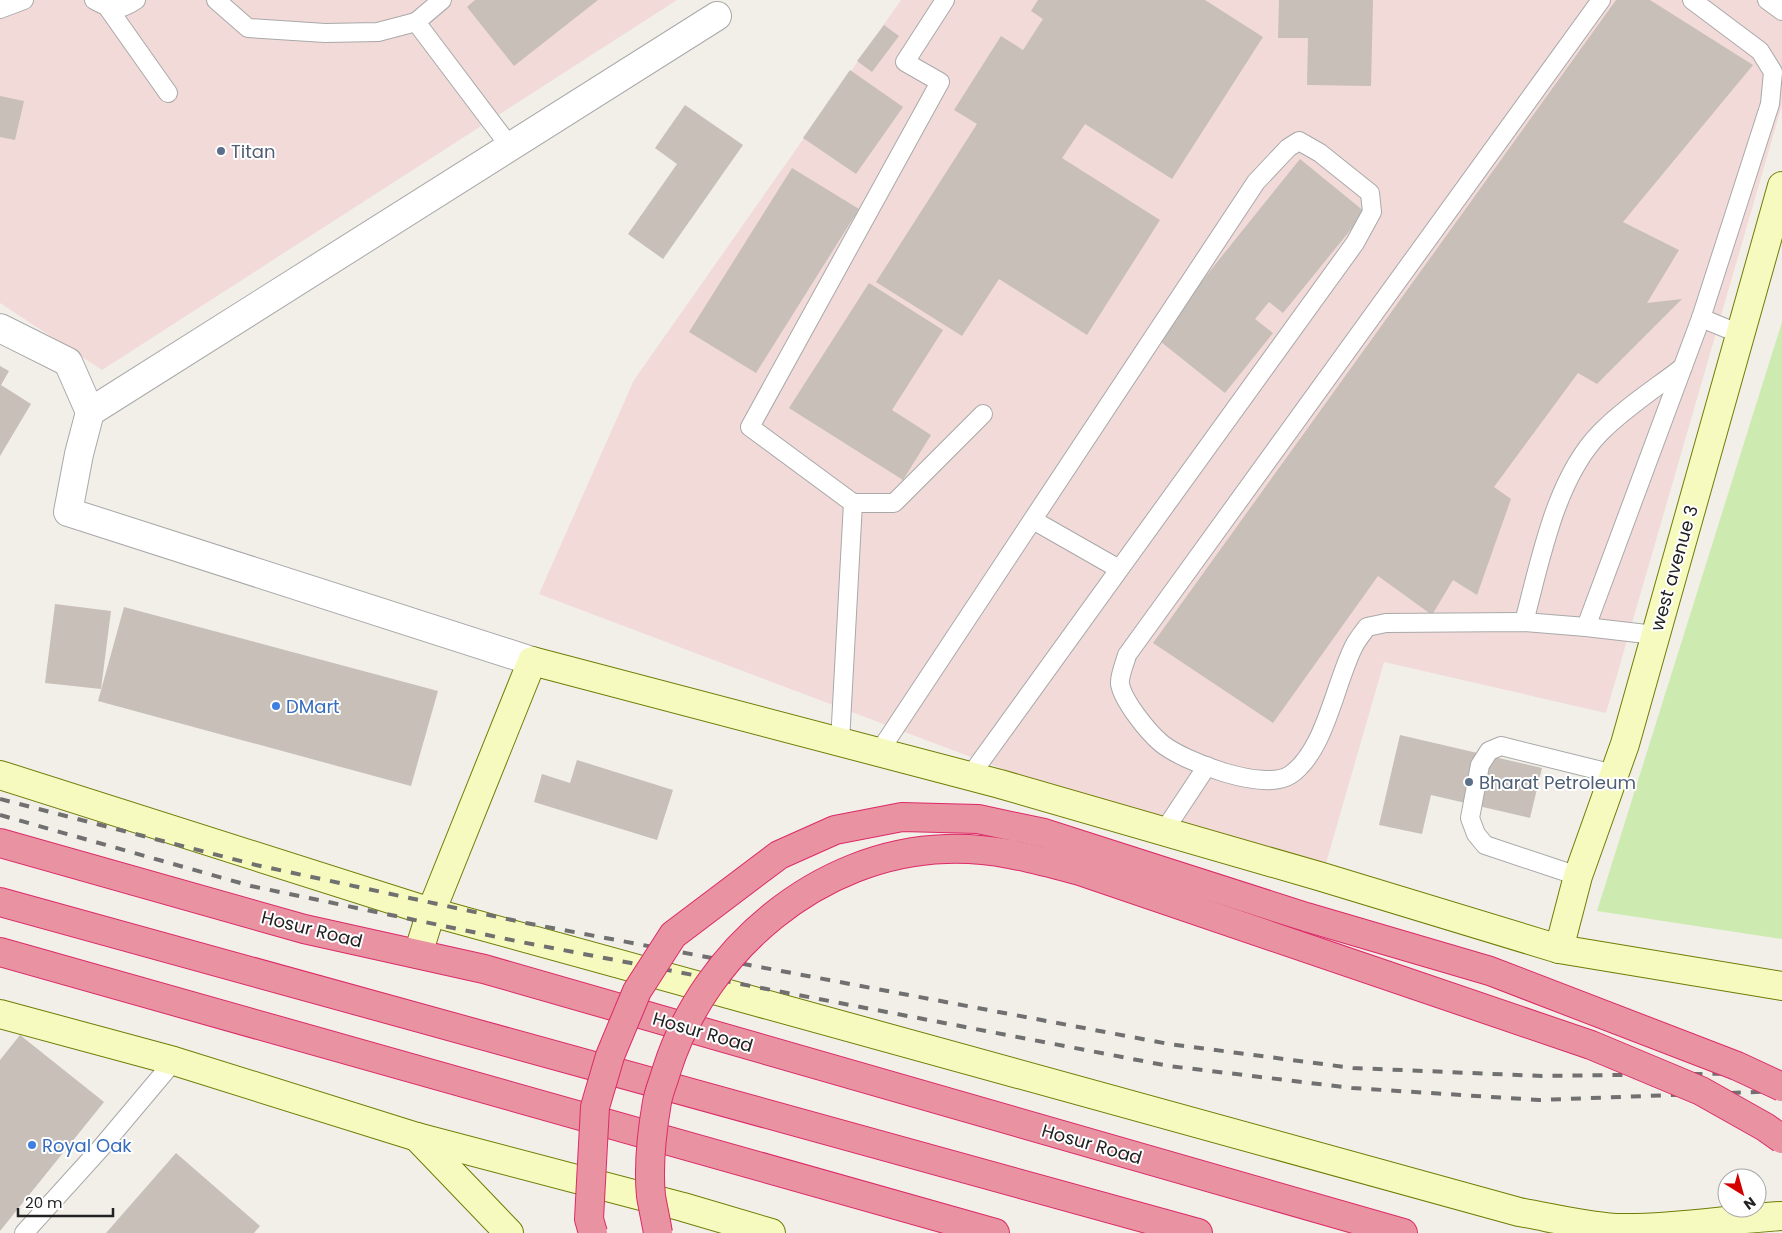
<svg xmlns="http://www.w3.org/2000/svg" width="1782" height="1233" font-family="Poppins,sans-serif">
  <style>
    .commercial { fill: #f2dad9 }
    .grass { fill: #cdebb0 }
    .building { fill: #c7bfb8 }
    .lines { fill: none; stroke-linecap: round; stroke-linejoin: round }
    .lane-casing { stroke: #a9a9a9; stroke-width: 20 }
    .street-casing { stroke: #a9a9a9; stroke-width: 30 }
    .secondary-casing { stroke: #707d05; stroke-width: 30 }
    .highway-casing { stroke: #dc2a67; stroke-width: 30 }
    .lane { stroke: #fff; stroke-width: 18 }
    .street { stroke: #fff; stroke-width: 28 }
    .secondary { stroke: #f7fabf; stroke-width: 28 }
    .highway { stroke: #e892a2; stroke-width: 28 }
    .rail { stroke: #707070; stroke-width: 4; stroke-dasharray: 10 10; stroke-linecap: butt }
    .highway-bridge-casing { stroke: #dc2a67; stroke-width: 30; stroke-linecap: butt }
    .highway-bridge { stroke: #e892a2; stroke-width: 28 }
    .service-dot { fill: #5c6f8a; stroke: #fff; stroke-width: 2 }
    .shop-dot { fill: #3f7fe0; stroke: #fff; stroke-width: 2 }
    .labels { text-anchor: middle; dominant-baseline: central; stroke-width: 4; stroke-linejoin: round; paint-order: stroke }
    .service-label { font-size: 18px; fill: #4e5e75; stroke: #fff; text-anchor: start }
    .street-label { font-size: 18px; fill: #222; stroke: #fff }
    .shop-label { font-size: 18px; fill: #366cbe; stroke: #fff; text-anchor: start }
  </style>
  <rect width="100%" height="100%" fill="#f2efe9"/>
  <g class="commercial">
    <polygon points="0,0 677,0 102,370 0,303"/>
    <polygon points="901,0 1782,0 1782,105 1606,713 1384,662 1322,877 1000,784 1008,771 539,594 634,380"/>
  </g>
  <polygon class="grass" points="1782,322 1782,939 1597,911"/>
  <g class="building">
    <polygon points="475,0 598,0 514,66 467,7"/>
    <polygon points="1038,0 1205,0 1263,37 1172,179 1085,124 1062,158 1160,220 1087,335 999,279 962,336 876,282 977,124 954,110 1001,36 1023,50 1043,19 1031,11"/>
    <polygon points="1279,0 1373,0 1371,86 1307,85 1308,38 1278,38"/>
    <polygon points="1616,0 1650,0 1753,65 1623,222 1679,250 1647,303 1682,299 1597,384 1578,373 1494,487 1511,499 1477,595 1453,580 1432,615 1378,576 1273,723 1153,643"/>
    <polygon points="884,25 899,36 872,72 857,61"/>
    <polygon points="850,70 903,107 856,174 803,138"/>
    <polygon points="0,96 24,101 15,140 0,137"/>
    <polygon points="685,105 743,145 663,259 628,234 677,164 655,148"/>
    <polygon points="1300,159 1365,212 1283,313 1269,302 1255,319 1273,333 1225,393 1156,338"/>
    <polygon points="792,168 859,209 756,373 689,332"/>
    <polygon points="869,283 943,330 892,410 931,435 903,480 789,408"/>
    <polygon points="0,366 9,371 1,385 31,404 0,456"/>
    <polygon points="55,604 111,611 101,689 45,683"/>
    <polygon points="124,607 438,691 411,786 98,701"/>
    <polygon points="1400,735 1542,768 1530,818 1431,795 1422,834 1379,825"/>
    <polygon points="577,760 673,790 657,840 534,802 542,774 570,783"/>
    <polygon points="20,1035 104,1102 0,1231 0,1060"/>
    <polygon points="176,1153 260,1226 254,1233 106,1233"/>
  </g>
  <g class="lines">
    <g class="lane-casing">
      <g id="lane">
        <path d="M94,0C112,10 118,12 136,0"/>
        <polyline points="216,0 248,28 325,33 378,32 416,22"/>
        <polyline points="442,0 416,22 511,148"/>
        <path d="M1601,0L1127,655C1125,663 1119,676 1120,684C1123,701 1148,732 1161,743C1184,762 1264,792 1290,775C1325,752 1335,683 1354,646C1357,640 1362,634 1367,627L1386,623L1524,622L1586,627L1701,318L1770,104L1773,72L1760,51L1692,0"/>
        <polyline points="1767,0 1782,11"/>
        <polyline points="108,8 168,93"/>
        <polyline points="0,9 24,0"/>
        <polyline points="1701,318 1740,334"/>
        <polyline points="853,503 750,427 940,82 905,62 945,0"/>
        <polyline points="1033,520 1119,569"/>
        <path d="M1524,622C1540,562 1555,479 1600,433C1623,409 1656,388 1683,367"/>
        <polyline points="1586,627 1655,635"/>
        <polyline points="840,742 853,503 894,503 983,414"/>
        <polyline points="879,752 1256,182 1288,148 1299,141 1320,153 1370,193 1372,212 1355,243 970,776"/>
        <polyline points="1164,831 1207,766"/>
        <polyline points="1578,876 1485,845 1476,834 1470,818 1480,765 1489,751 1501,746 1614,774"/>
        <polyline points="24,1233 100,1149 174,1061"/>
      </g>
    </g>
    <g class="street-casing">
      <g id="street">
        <polyline points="0,328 68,362 90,412"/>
        <polyline points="532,661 68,512 79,454 90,412 717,16"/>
      </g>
    </g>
    <g class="secondary-casing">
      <g id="secondary">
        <path d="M0,775L431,912L1519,1212C1549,1217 1592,1228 1622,1228C1676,1229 1728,1219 1782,1216"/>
        <polyline points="1559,949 1578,876 1625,744 1782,186"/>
        <polyline points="418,954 431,912 532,661 1000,784 1322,877 1559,949 1782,986"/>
        <polyline points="0,1014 174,1061 417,1137 683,1207 771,1233"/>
        <polyline points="417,1137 509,1233"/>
      </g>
    </g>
    <g class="highway-casing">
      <g id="highway">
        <polyline points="0,843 304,929 484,969 1403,1233"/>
        <polyline points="0,902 1198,1233"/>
        <polyline points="0,952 995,1233"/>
      </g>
    </g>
    <use href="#lane" class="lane"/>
    <use href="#street" class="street"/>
    <use href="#secondary" class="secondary"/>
    <use href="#highway" class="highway"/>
    <g class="rail">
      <polyline points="0,799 256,865 526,923 1169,1044 1353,1068 1542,1076 1782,1073"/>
      <polyline points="0,815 251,886 521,942 1169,1066 1352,1088 1539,1100 1782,1091"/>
    </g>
    <g class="highway-bridge-casing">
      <g id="highway-bridge">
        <polyline points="593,1233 589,1219 595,1107 610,1056 637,991 673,935 779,855 835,830 902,817 978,819 1044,833 1306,917 1490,971 1737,1066 1782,1087"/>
        <path d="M658,1233C656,1221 653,1208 651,1196C648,1166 652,1131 657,1102C659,1091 664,1080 667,1069C705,950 819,853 946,849C993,847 1035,859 1080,871L1591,1045L1701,1091L1765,1127L1782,1139"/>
      </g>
    </g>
    <use href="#highway-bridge" class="highway-bridge"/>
  </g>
  <g class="service-dot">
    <circle cx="221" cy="151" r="5"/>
    <circle cx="1469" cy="782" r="5"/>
  </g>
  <g class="shop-dot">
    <circle cx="276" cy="706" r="5"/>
    <circle cx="32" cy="1145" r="5"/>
  </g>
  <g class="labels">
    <g class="service-label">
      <text x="231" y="151">Titan</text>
      <text x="1479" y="782">Bharat Petroleum</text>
    </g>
    <g class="street-label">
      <text transform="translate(1674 568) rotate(-74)">west avenue 3</text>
      <text transform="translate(312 929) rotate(14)">Hosur Road</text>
      <text transform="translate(703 1032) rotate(16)">Hosur Road</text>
      <text transform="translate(1092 1144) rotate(16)">Hosur Road</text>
    </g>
    <g class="shop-label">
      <text x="286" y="706">DMart</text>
      <text x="42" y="1145">Royal Oak</text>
    </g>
  </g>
  <g transform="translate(1742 1193) rotate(143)"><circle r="24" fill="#ffffff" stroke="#a7a7a7"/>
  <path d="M0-4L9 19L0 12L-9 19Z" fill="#d40000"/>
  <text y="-8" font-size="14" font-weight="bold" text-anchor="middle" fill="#222222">N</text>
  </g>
  <path d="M18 1208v8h95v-8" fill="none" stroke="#222222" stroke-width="2.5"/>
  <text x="25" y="1208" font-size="15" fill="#222222" stroke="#ffffff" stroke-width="4" paint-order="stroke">20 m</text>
</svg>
